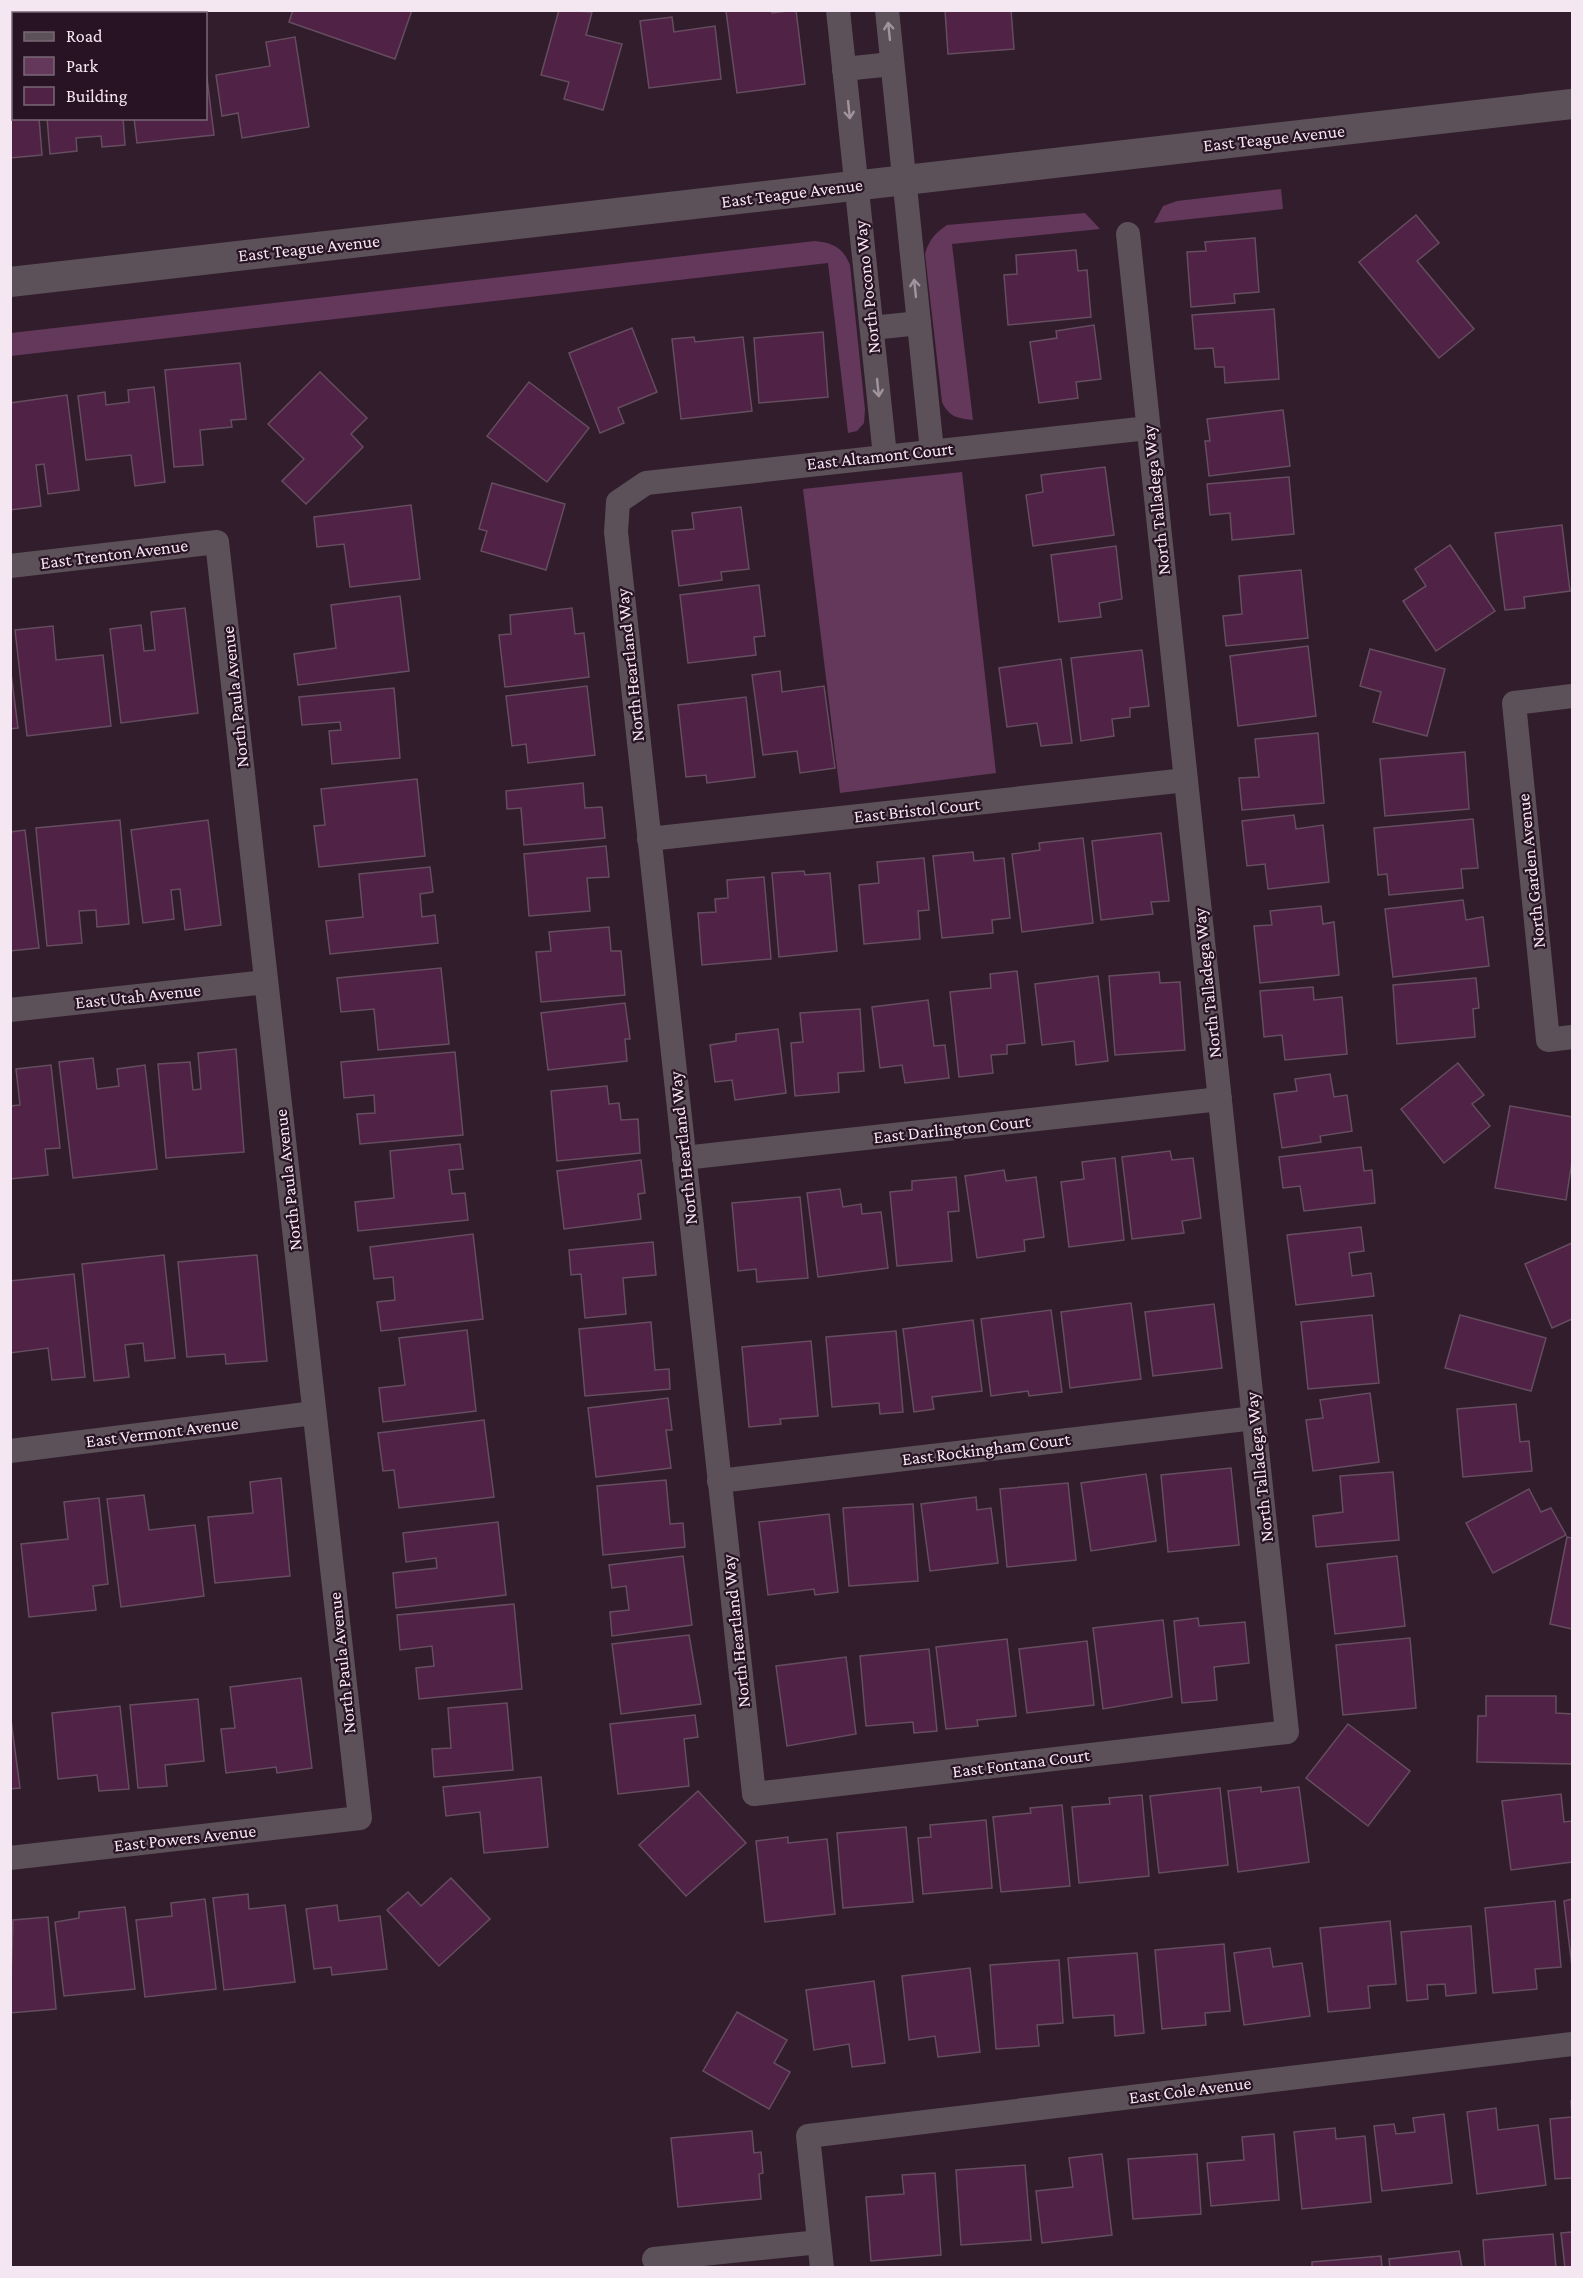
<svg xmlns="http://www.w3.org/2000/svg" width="1583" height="2278" font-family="'Crimson Pro',serif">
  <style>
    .green { fill: #63385a }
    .building { fill: #4f2246; stroke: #654d5f; stroke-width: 1.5 }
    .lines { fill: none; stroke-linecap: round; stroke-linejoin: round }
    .minor { stroke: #5c5159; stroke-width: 24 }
    .tertiary { stroke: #5c5159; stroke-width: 30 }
    .oneway { stroke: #a1949d }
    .labels { text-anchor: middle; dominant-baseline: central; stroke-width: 4.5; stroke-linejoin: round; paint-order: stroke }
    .street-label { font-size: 18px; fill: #f5e7f1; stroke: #281324 }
  </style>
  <rect width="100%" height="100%" fill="#321d2d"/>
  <g class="green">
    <polygon points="1281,189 1283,209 1154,223 1163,206 1177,201"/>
    <path d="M1085,213L1100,229L952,244L973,420C957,418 949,417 942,402L925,254C929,240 935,233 947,225Z"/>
    <path d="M815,241C834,243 843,248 850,265L865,410L864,423L857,431L848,433L828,263L11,356V333Z"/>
    <polygon points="962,472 996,773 840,793 803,489"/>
  </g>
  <g class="building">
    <polygon points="293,10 412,10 395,59 289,22"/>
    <polygon points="559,10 592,12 586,35 622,44 603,110 564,99 569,82 541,75"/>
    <polygon points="771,10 772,13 796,10 805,84 737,93 726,11"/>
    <polygon points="945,10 1011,10 1014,49 948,54"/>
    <polygon points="672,17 674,32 715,26 721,79 649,88 640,21"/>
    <polygon points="295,37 309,127 242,138 238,113 222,116 216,75 270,66 266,42"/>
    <polygon points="206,70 214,135 137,143 134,118 206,118"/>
    <polygon points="10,92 14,92 14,118 39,118 42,155 10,158"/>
    <polygon points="47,118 123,118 125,145 102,147 101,136 76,138 77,151 50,154"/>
    <polygon points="1416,215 1439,243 1417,261 1474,329 1439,358 1359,262"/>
    <polygon points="1255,238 1259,292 1234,294 1235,303 1191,307 1187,252 1206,251 1205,242"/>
    <polygon points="1076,250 1078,271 1087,270 1091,317 1008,325 1004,275 1017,274 1016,255"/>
    <polygon points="1274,309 1279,379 1225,383 1224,367 1215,367 1213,348 1195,349 1192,315"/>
    <polygon points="1094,325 1101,379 1076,382 1078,398 1039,403 1030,342 1057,338 1056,331"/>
    <polygon points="632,328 657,392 618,408 624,423 600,433 569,353"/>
    <polygon points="823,332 828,397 759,403 754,338"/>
    <polygon points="694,337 695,342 743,337 752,411 681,419 672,339"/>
    <polygon points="240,363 246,419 231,420 232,427 200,430 203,465 174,467 165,370"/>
    <polygon points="320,372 367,418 351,434 363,447 306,504 282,481 304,459 268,424"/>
    <polygon points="529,382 589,428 547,482 487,436"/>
    <polygon points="154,387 165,482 135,486 131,455 86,460 78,396 105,392 106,405 129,402 128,390"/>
    <polygon points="67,395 79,490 48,494 44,464 36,465 41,506 10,510 10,403"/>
    <polygon points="1283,410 1290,466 1209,476 1205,441 1210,441 1207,419"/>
    <polygon points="1105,467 1114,535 1033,546 1026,495 1043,492 1041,475"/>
    <polygon points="1289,477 1294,534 1232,540 1230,513 1210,515 1207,484"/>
    <polygon points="492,483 565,504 546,570 481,551 487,531 479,529"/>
    <polygon points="411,505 420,579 350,587 344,544 317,547 314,517"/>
    <polygon points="741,507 749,569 721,572 722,580 679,586 672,531 694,529 692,513"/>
    <polygon points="1562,525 1570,591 1524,597 1525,608 1505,610 1495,533"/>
    <polygon points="1450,545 1495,611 1436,651 1403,601 1426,586 1415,569"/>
    <polygon points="1116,546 1122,599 1099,603 1101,617 1059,622 1051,555"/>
    <polygon points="1301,570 1308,638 1226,646 1223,616 1242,614 1239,576"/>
    <polygon points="759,585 765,636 754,637 756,655 688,663 680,595"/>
    <polygon points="400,596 409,671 298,685 294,654 336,648 331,605"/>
    <polygon points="185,608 198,713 121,723 110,629 141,625 144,651 155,650 151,612"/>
    <polygon points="572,608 575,634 584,633 589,677 505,687 499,635 511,634 510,615"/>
    <polygon points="53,626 56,660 103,655 111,726 27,736 15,630"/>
    <polygon points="1308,646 1316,716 1238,726 1230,656"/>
    <polygon points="1370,649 1445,669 1427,736 1373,722 1381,692 1360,686"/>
    <polygon points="1142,650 1149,706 1130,708 1130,717 1112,719 1114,736 1081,741 1071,658"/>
    <polygon points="1061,659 1072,743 1041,746 1037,723 1007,727 999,668"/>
    <polygon points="10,665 18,728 10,729"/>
    <polygon points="780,671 782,692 824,686 835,768 800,773 797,751 763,755 752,675"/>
    <polygon points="587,686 595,755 528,763 526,744 512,746 506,696"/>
    <polygon points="394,688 400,758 332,764 329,731 341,730 340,722 302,725 299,697"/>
    <polygon points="746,697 755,777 707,783 706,775 686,777 678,705"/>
    <polygon points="1318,733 1324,803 1242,810 1239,778 1259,777 1255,739"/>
    <polygon points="1465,752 1469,809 1385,816 1380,759"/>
    <polygon points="417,779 425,856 319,867 314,826 325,825 321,789"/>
    <polygon points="583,783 585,808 602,807 605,838 524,845 521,808 507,809 506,791"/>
    <polygon points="1294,815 1296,829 1323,825 1329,882 1268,889 1265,864 1247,866 1242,821"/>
    <polygon points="1473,819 1478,868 1461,869 1463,888 1389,895 1387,874 1378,875 1374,828"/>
    <polygon points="120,820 129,924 97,927 96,910 79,911 82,943 47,946 36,828"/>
    <polygon points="208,820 221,925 185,930 180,889 171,890 174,919 143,923 131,830"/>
    <polygon points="25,830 39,948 10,951 10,832"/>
    <polygon points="1161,833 1169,901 1151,902 1153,914 1101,920 1092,841"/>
    <polygon points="1083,838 1093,923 1022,932 1012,854 1040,850 1039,843"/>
    <polygon points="606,846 609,877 587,878 590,911 529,916 524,854"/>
    <polygon points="973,852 974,861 1004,858 1010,918 992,920 993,933 942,938 933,856"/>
    <polygon points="924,858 929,910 918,911 920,939 864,944 859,885 879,883 877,862"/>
    <polygon points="430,867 433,892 420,894 422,917 435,915 438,943 330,954 326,921 363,917 359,874"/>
    <polygon points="804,871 805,875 830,873 837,951 779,957 772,873"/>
    <polygon points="764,877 771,959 702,965 698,913 716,912 715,899 728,898 727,880"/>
    <polygon points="1463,900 1466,920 1483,917 1489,966 1393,977 1385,909"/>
    <polygon points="1321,906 1323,924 1334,922 1339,975 1260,983 1254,926 1272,925 1270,911"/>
    <polygon points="609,927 611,951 621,951 625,995 541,1002 536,952 551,951 549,932"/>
    <polygon points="441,968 449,1044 378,1050 374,1009 341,1012 337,978"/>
    <polygon points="1017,971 1025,1043 1007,1045 1007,1054 991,1055 993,1073 959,1077 950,992 991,988 990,974"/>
    <polygon points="1159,972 1160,983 1180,982 1185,1050 1115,1055 1109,976"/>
    <polygon points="1098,976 1108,1061 1076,1065 1074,1041 1042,1045 1035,984"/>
    <polygon points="1476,978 1479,1008 1473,1009 1475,1037 1397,1044 1393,985"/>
    <polygon points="1313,987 1314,1000 1342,997 1347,1054 1285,1060 1282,1035 1264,1037 1260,991"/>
    <polygon points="928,1000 934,1046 945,1045 949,1078 905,1083 902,1065 880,1068 872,1007"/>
    <polygon points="625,1003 630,1039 625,1039 627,1061 548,1070 541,1013"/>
    <polygon points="860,1009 864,1071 838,1073 839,1092 795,1096 791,1043 803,1042 800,1013"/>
    <polygon points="778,1029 786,1093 735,1100 732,1080 715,1082 710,1045 736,1041 736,1034"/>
    <polygon points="236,1049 244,1152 166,1158 158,1064 190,1062 193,1090 201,1089 198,1053"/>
    <polygon points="455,1052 463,1135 360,1144 357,1114 375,1113 374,1095 344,1098 341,1062"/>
    <polygon points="93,1058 97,1089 119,1086 117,1069 145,1065 157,1169 73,1178 59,1062"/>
    <polygon points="1458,1063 1484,1095 1472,1104 1490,1126 1444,1163 1401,1109"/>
    <polygon points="51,1065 60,1148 45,1149 48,1175 10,1179 10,1106 20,1105 16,1069"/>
    <polygon points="1330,1074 1334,1097 1347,1095 1352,1131 1320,1136 1321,1142 1282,1148 1274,1094 1297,1091 1295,1079"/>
    <polygon points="607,1086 609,1104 619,1103 621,1120 638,1119 640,1153 557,1161 551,1091"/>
    <polygon points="1510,1106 1572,1117 1572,1161 1566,1200 1495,1188"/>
    <polygon points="460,1144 463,1169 449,1170 452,1194 465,1193 468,1220 358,1231 355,1202 394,1198 390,1151"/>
    <polygon points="1361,1147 1364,1171 1372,1170 1375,1203 1304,1211 1300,1186 1283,1188 1279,1157"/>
    <polygon points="1170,1151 1172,1160 1193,1158 1201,1218 1182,1221 1184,1233 1132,1239 1122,1157"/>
    <polygon points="1115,1158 1124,1240 1069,1247 1061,1182 1084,1179 1082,1162"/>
    <polygon points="641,1160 645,1193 638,1194 641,1219 564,1229 557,1171"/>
    <polygon points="1004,1170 1006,1181 1036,1177 1044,1237 1024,1240 1025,1251 977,1258 965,1176"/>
    <polygon points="956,1177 959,1211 948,1212 952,1261 897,1266 890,1192 912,1190 912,1181"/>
    <polygon points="840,1189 843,1207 861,1204 862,1214 881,1212 888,1268 818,1277 807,1193"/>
    <polygon points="800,1197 808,1278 757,1282 756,1269 738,1271 732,1203"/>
    <polygon points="1361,1227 1364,1251 1349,1253 1352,1276 1371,1273 1374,1296 1296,1305 1287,1235"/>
    <polygon points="473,1234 483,1319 381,1331 377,1302 395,1300 393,1277 374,1279 370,1247"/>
    <polygon points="653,1242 656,1275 623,1278 626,1314 585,1318 581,1274 571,1275 569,1250"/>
    <polygon points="1572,1243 1572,1319 1552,1328 1525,1264"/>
    <polygon points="164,1255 175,1358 145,1361 143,1343 125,1345 129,1377 94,1381 82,1264"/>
    <polygon points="257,1255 267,1361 226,1364 225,1354 187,1357 178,1262"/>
    <polygon points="74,1274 85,1377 52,1380 48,1348 10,1353 10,1281"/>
    <polygon points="1131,1303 1141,1379 1070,1388 1061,1312"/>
    <polygon points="1214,1304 1222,1368 1153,1376 1145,1312"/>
    <polygon points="1051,1310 1062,1392 1029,1396 1028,1391 991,1396 981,1319"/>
    <polygon points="1372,1315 1379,1383 1308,1389 1301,1322"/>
    <polygon points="1460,1315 1546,1338 1531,1391 1445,1368"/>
    <polygon points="973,1320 982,1391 932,1397 934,1409 914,1412 903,1329"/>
    <polygon points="651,1322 655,1370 669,1369 670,1389 585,1396 579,1329"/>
    <polygon points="467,1330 476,1411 383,1422 379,1388 405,1385 399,1338"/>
    <polygon points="896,1331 903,1412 880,1414 879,1403 832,1407 826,1337"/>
    <polygon points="811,1341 818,1416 780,1419 781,1424 749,1427 742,1347"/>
    <polygon points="1370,1393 1379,1462 1313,1471 1306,1420 1323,1418 1320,1400"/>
    <polygon points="668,1398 672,1430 666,1430 671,1468 596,1477 588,1408"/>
    <polygon points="1516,1404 1520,1442 1529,1441 1532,1471 1463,1477 1457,1409"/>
    <polygon points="484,1420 494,1497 399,1508 394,1470 383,1471 378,1433"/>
    <polygon points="1231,1468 1239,1545 1168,1552 1161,1475"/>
    <polygon points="1393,1472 1399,1540 1316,1547 1313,1516 1343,1512 1340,1476"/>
    <polygon points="1146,1474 1156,1541 1091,1551 1081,1483"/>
    <polygon points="281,1478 290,1576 215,1583 208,1517 253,1513 250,1482"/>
    <polygon points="666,1480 670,1524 683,1523 685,1547 603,1555 597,1486"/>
    <polygon points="1068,1483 1076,1560 1007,1567 1000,1489"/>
    <polygon points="1529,1489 1541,1512 1551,1508 1566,1535 1493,1573 1466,1523"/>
    <polygon points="144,1495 149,1530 195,1525 204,1596 121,1607 107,1499"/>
    <polygon points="976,1497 977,1510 991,1508 998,1563 930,1571 921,1504"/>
    <polygon points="99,1498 108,1584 93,1586 96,1610 29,1617 21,1544 68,1539 64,1502"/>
    <polygon points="913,1504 918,1581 849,1586 843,1508"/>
    <polygon points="829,1514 838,1592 815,1595 814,1589 768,1595 759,1522"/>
    <polygon points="498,1522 506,1595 396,1608 393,1573 437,1568 436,1558 406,1562 403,1533"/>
    <polygon points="1567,1537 1572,1538 1572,1629 1550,1624"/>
    <polygon points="683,1556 692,1625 612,1636 610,1612 629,1610 626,1586 612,1588 609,1565"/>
    <polygon points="1397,1556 1405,1626 1335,1634 1327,1564"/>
    <polygon points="514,1604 522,1689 419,1699 416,1668 434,1666 432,1646 400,1650 397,1615"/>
    <polygon points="1198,1618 1199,1626 1245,1622 1249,1663 1214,1667 1217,1700 1182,1703 1174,1621"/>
    <polygon points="1163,1620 1172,1697 1103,1709 1093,1628"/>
    <polygon points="689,1635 701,1704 621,1714 612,1644"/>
    <polygon points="1410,1638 1416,1708 1343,1715 1336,1645"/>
    <polygon points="1007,1639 1016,1716 977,1720 978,1726 946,1729 936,1647"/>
    <polygon points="1087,1641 1094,1705 1027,1713 1019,1649"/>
    <polygon points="929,1649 937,1731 914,1733 913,1722 866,1726 860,1656"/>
    <polygon points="846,1657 856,1734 787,1746 776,1666"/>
    <polygon points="301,1678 312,1768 277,1773 276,1767 226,1773 221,1729 235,1728 230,1687"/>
    <polygon points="1486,1696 1556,1696 1556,1713 1572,1714 1572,1764 1477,1762 1478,1716 1486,1716"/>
    <polygon points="198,1699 204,1761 165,1765 167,1786 138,1788 130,1705"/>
    <polygon points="507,1703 513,1770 434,1777 432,1749 451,1748 448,1708"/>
    <polygon points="120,1706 129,1789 99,1791 97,1775 58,1779 52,1713"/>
    <polygon points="10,1712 20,1788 10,1789"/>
    <polygon points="695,1715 698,1737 684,1739 689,1786 618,1794 610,1724"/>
    <polygon points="1348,1724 1410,1771 1368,1826 1306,1778"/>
    <polygon points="541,1777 548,1847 484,1853 480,1812 446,1816 443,1787"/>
    <polygon points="1261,1787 1261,1792 1299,1787 1309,1862 1238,1872 1228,1791"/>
    <polygon points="1220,1788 1228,1865 1159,1873 1150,1796"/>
    <polygon points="698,1791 746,1843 686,1896 639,1845"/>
    <polygon points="1561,1794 1564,1822 1572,1821 1572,1862 1511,1870 1502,1801"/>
    <polygon points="1142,1795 1149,1876 1079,1883 1072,1807 1110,1804 1109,1798"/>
    <polygon points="1062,1805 1070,1886 1001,1892 993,1817 1031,1813 1030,1808"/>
    <polygon points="986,1820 992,1888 923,1894 918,1838 931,1837 930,1825"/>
    <polygon points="906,1827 913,1902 843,1908 837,1833"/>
    <polygon points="788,1837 788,1843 827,1839 835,1914 765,1922 756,1841"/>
    <polygon points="451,1878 490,1919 439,1966 387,1910 408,1892 421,1906"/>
    <polygon points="248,1894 249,1909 285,1905 295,1982 224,1990 213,1898"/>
    <polygon points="205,1899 216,1989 145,1997 136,1920 172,1916 171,1903"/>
    <polygon points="1572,1899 1572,1967 1564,1901"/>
    <polygon points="1555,1901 1561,1967 1535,1969 1537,1989 1493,1993 1485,1908"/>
    <polygon points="337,1905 339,1921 380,1916 387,1969 332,1975 331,1967 314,1969 306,1909"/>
    <polygon points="125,1907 135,1989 64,1996 55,1922 79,1918 79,1912"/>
    <polygon points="48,1917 56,2009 10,2013 13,1920"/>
    <polygon points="1390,1921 1396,1984 1368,1986 1370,2008 1328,2012 1320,1928"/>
    <polygon points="1471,1926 1476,1993 1446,1996 1445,1984 1427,1985 1428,1999 1407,2001 1401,1932"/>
    <polygon points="1224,1944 1230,2011 1205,2013 1206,2025 1162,2029 1155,1950"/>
    <polygon points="1270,1948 1273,1967 1302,1963 1310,2016 1244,2025 1234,1953"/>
    <polygon points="1137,1953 1144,2033 1115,2036 1114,2015 1073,2018 1068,1958"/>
    <polygon points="1059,1960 1063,2023 1037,2025 1039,2046 996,2049 990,1965"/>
    <polygon points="970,1968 980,2052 938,2057 935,2036 909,2040 902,1976"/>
    <polygon points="874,1981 885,2063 852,2067 849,2044 814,2050 806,1990"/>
    <polygon points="737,2012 787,2040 774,2063 790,2072 769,2109 703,2071"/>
    <polygon points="1571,2101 1572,2101 1572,2178 1555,2179 1550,2119 1572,2117"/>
    <polygon points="1496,2108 1498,2130 1538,2125 1546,2185 1477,2194 1467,2112"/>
    <polygon points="1444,2114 1452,2183 1382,2191 1374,2126 1394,2124 1396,2134 1415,2132 1413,2118"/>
    <polygon points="1335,2128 1336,2139 1365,2136 1371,2202 1302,2209 1294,2132"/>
    <polygon points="752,2131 754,2153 761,2152 763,2173 759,2174 761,2199 678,2207 671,2138"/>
    <polygon points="1274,2134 1279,2200 1211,2206 1207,2163 1244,2160 1242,2137"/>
    <polygon points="1102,2154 1112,2235 1042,2243 1036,2191 1073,2187 1069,2158"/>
    <polygon points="1197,2154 1201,2214 1133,2219 1128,2159"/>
    <polygon points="1025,2165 1031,2240 961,2245 956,2170"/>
    <polygon points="935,2173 941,2255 871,2261 866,2197 904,2194 902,2175"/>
    <polygon points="1572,2232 1572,2268 1565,2268 1561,2233"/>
    <polygon points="1553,2234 1556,2268 1485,2268 1483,2240"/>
    <polygon points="1459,2251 1462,2268 1390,2268 1389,2259"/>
    <polygon points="1381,2256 1382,2268 1312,2268 1312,2262"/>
  </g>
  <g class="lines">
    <g class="minor">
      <polyline points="838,10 885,456"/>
      <polyline points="887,10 932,451"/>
      <polyline points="844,69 892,64"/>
      <polyline points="1128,234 1287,1732 754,1794 616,532 618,502 646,483 1148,428"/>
      <polyline points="872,328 919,323"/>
      <polyline points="10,566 217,542 360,1818 10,1858"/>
      <polyline points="1572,696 1514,703 1548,1040 1572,1037"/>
      <polyline points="649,839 1186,780"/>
      <polyline points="10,1010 266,982"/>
      <polyline points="684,1158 1220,1099"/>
      <polyline points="10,1451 314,1413"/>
      <polyline points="719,1481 1254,1418"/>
      <polyline points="654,2259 819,2242"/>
      <polyline points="822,2268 808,2136 1572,2044"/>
    </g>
    <polyline class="tertiary" points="10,282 1572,104"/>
  </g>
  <defs><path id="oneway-shaft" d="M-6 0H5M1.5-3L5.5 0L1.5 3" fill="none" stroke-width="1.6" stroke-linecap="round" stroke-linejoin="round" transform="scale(1.5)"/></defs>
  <g class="oneway">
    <use href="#oneway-shaft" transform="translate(889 31) rotate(-96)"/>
    <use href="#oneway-shaft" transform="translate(849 110) rotate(84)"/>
    <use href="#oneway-shaft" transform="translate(915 288) rotate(-96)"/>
    <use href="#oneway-shaft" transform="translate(878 388) rotate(84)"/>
  </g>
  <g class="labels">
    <g class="street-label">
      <text transform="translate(1274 138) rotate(-6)">East Teague Avenue</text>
      <text transform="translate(792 193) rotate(-7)">East Teague Avenue</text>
      <text transform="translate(309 248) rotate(-6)">East Teague Avenue</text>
      <text transform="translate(867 287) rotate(-96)">North Pocono Way</text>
      <text transform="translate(880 456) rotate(-6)">East Altamont Court</text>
      <text transform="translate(1156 500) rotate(-96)">North Talladega Way</text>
      <text transform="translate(114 554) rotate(-7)">East Trenton Avenue</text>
      <text transform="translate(630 665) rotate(-96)">North Heartland Way</text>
      <text transform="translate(235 697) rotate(-96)">North Paula Avenue</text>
      <text transform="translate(917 810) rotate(-6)">East Bristol Court</text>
      <text transform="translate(1531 871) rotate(-96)">North Garden Avenue</text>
      <text transform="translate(1207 983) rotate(-96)">North Talladega Way</text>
      <text transform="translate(138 996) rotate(-6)">East Utah Avenue</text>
      <text transform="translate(952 1129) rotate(-6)">East Darlington Court</text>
      <text transform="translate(683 1148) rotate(-96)">North Heartland Way</text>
      <text transform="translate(288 1180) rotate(-96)">North Paula Avenue</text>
      <text transform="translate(162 1432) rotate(-7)">East Vermont Avenue</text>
      <text transform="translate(986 1449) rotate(-7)">East Rockingham Court</text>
      <text transform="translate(1259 1467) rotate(-96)">North Talladega Way</text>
      <text transform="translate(736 1631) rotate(-96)">North Heartland Way</text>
      <text transform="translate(342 1663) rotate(-96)">North Paula Avenue</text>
      <text transform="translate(1021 1763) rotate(-7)">East Fontana Court</text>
      <text transform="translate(185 1838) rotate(-6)">East Powers Avenue</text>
      <text transform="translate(1190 2090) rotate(-7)">East Cole Avenue</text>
    </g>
  </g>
  <rect width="1583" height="2278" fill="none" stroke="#f5e7f1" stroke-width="24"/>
  <rect x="12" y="12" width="195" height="108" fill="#281324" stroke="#7a6876" stroke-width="1.5"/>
  <rect x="24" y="32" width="30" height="9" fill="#5c5159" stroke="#7a6876" stroke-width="1.5"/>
  <text x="66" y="42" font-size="18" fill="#f5e7f1">Road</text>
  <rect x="24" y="57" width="30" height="18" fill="#63385a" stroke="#7a6876" stroke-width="1.5"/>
  <text x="66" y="72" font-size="18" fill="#f5e7f1">Park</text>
  <rect x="24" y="87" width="30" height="18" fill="#4f2246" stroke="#7a6876" stroke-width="1.5"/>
  <text x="66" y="102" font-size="18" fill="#f5e7f1">Building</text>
</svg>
